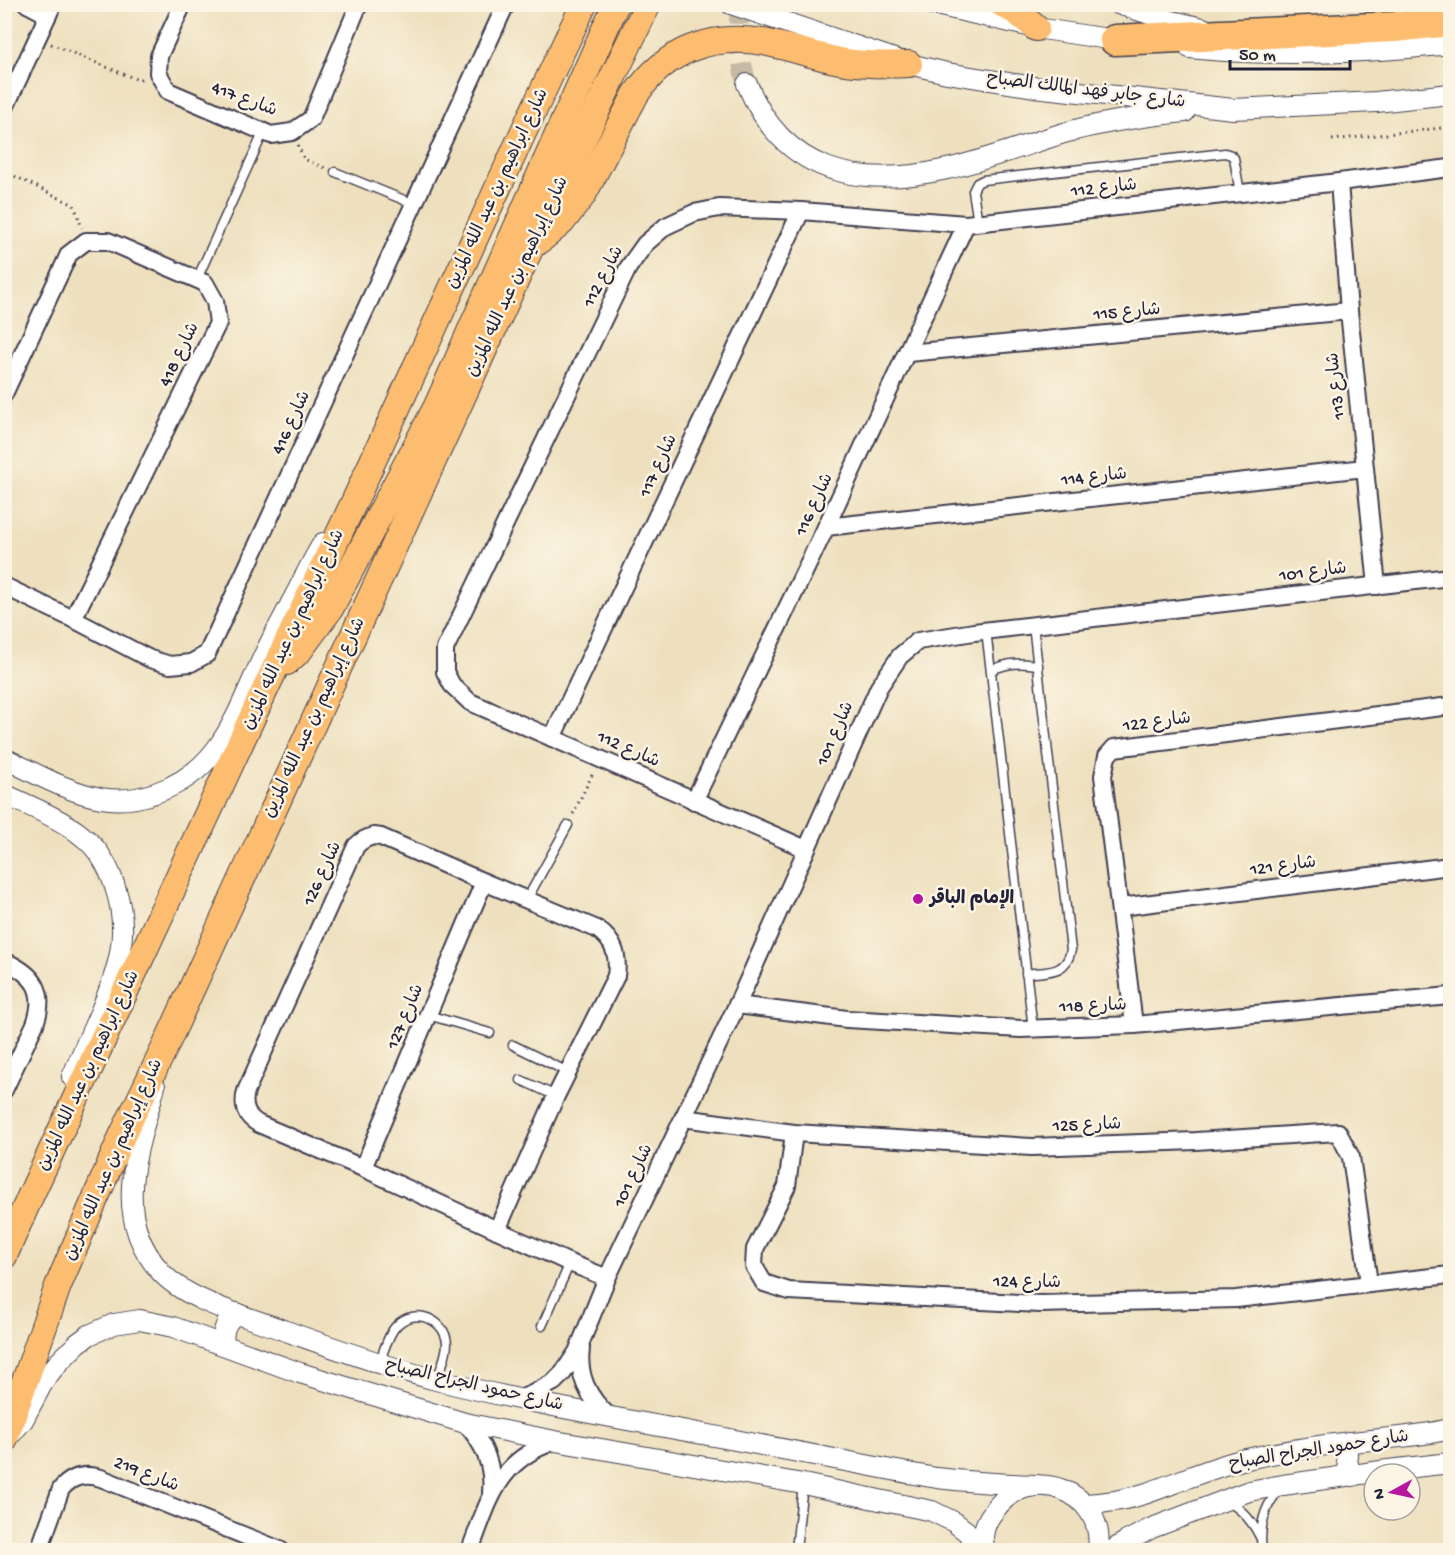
<svg xmlns="http://www.w3.org/2000/svg" width="1455" height="1555" font-family="'Gochi Hand','Playpen Sans Arabic',sans-serif">
  <style>
    .lines { fill: none; stroke-linecap: round; stroke-linejoin: round }
    .tertiary-tunnel { stroke: #c5baa4; stroke-width: 20; stroke-dasharray: 20 10; stroke-linecap: butt }
    .service-casing { stroke: #413e4f; stroke-width: 11 }
    .minor-casing { stroke: #413e4f; stroke-width: 20 }
    .tertiary-casing { stroke: #413e4f; stroke-width: 22 }
    .primary-casing { stroke: #413e4f; stroke-width: 28 }
    .motorway-casing { stroke: #413e4f; stroke-width: 33 }
    .path { stroke: #413e4f; stroke-width: 3; stroke-dasharray: 1.5 4.5; stroke-linecap: butt }
    .service { stroke: #fff; stroke-width: 8 }
    .minor { stroke: #fff; stroke-width: 16 }
    .tertiary { stroke: #fff; stroke-width: 20 }
    .primary { stroke: #fcbd6f; stroke-width: 26 }
    .motorway { stroke: #fcbd6f; stroke-width: 30 }
    .poi-dot { fill: #b5179e; stroke: #fcf5e5; stroke-width: 2 }
    .labels { text-anchor: middle; dominant-baseline: central; stroke-width: 5; stroke-linejoin: round; paint-order: stroke }
    .street-label { font-size: 18px; fill: #22223b; stroke: #fcf5e5 }
    .poi-label { font-size: 18px; font-weight: bold; fill: #22223b; stroke: #fcf5e5; text-anchor: start }
  </style>
  <rect width="100%" height="100%" fill="#fcf5e5"/>
  <filter id="ink" filterUnits="userSpaceOnUse"><feTurbulence type="fractalNoise" baseFrequency=".0167" numOctaves="2"/><feDisplacementMap in="SourceGraphic" scale="12" xChannelSelector="R" yChannelSelector="G"/><feConvolveMatrix kernelMatrix="1 2 1 2 8 2 1 2 1" color-interpolation-filters="sRGB"/></filter>
  <filter id="wash" filterUnits="userSpaceOnUse"><feTurbulence type="fractalNoise" baseFrequency=".008" numOctaves="4" result="noise"/><feDisplacementMap in="SourceGraphic" scale="24" xChannelSelector="R" yChannelSelector="G"/><feGaussianBlur stdDeviation="1.35" result="paint"/><feColorMatrix in="noise" values="0 0 0 0 0 0 0 0 0 0 0 0 0 0 0 0 0 1.4 0 .05"/><feComposite in="paint" operator="in"/></filter>
  <g filter="url(#wash)">
    <rect width="100%" height="100%" fill="#eee0be"/>
  </g>
  <g filter="url(#ink)">
    <g class="lines">
      <path class="tertiary-tunnel" d="M741,4C736,32 739,57 747,84"/>
      <g class="service-casing">
        <g id="service">
          <polyline points="1397,21 1402,4"/>
          <polyline points="335,172 414,204"/>
          <polyline points="978,223 973,191 977,183 983,180 1225,153 1231,155 1234,158 1240,193"/>
          <polyline points="197,279 264,131"/>
          <polyline points="986,630 1033,1029"/>
          <path d="M991,670C1008,663 1019,662 1038,665"/>
          <polyline points="527,899 568,825"/>
          <path d="M1026,974C1047,971 1066,975 1071,950L1033,625"/>
          <polyline points="428,1015 490,1033"/>
          <polyline points="513,1045 568,1072"/>
          <polyline points="521,1080 556,1096"/>
          <polyline points="542,1326 570,1263"/>
          <path d="M379,1363C384,1351 388,1334 397,1325C415,1307 445,1319 447,1343C447,1355 441,1368 437,1379"/>
          <path d="M1227,1501C1243,1510 1252,1521 1260,1537"/>
          <polyline points="796,1550 803,1484"/>
          <path d="M1262,1550C1259,1528 1264,1507 1279,1490"/>
        </g>
      </g>
      <g class="minor-casing">
        <g id="minor">
          <polyline points="27,4 48,15"/>
          <polyline points="183,4 159,56 158,73 168,91 271,135 292,132 311,119 359,4"/>
          <polyline points="4,110 53,4"/>
          <polyline points="1339,182 1349,311 1377,586"/>
          <polyline points="908,353 1349,311"/>
          <polyline points="4,394 69,254 86,241 108,241 205,283 215,301 218,323 73,619"/>
          <polyline points="826,527 1365,468"/>
          <polyline points="4,586 73,619 150,659 170,665 191,663 207,654 506,4"/>
          <polyline points="552,738 801,211"/>
          <polyline points="694,801 826,527 966,224"/>
          <path d="M374,836L381,837L484,882L597,929C614,941 619,955 616,976L556,1096L497,1230L363,1168L259,1124C246,1117 242,1106 246,1091L356,846C362,840 366,838 374,836Z"/>
          <polyline points="806,849 470,702 452,685 445,672 445,649 628,268 645,244 666,226 694,213 719,208 801,211 966,224 1339,182 1450,168"/>
          <polyline points="1120,907 1450,866"/>
          <path d="M4,961C34,974 47,991 35,1024L4,1090"/>
          <polyline points="737,1005 847,1019 1021,1029 1134,1025 1450,996"/>
          <polyline points="1134,1025 1103,776 1107,756 1114,748 1450,706"/>
          <polyline points="683,1118 794,1133 1032,1147 1196,1141 1338,1132 1351,1157 1369,1283"/>
          <polyline points="794,1133 787,1186 755,1249 754,1266 764,1283 789,1291 1040,1304 1236,1299 1450,1275"/>
          <polyline points="363,1168 484,882"/>
          <polyline points="497,1230 570,1263 607,1278"/>
          <path d="M581,1348C577,1376 589,1399 610,1417"/>
          <polyline points="520,1399 532,1394 554,1382 563,1373 577,1352 607,1278 737,1005 879,687 900,656 918,641 974,632 1450,577"/>
          <path d="M465,1423C484,1443 494,1465 491,1493"/>
          <path d="M39,1550L61,1489C72,1476 84,1473 101,1478L280,1550"/>
          <path d="M470,1550C490,1499 497,1461 555,1441"/>
        </g>
      </g>
      <g class="tertiary-casing">
        <g id="tertiary">
          <polyline points="731,4 909,64 947,73 1034,87 1233,109 1376,102 1450,94"/>
          <polyline points="932,4 1036,28 1128,42"/>
          <polyline points="1118,4 1172,21 1203,28"/>
          <path d="M1190,48C1276,57 1364,53 1450,44"/>
          <path d="M747,84C784,174 859,189 947,169C986,160 1025,145 1064,133C1103,122 1144,116 1185,112"/>
          <path d="M4,758C35,773 67,792 101,798C118,801 138,799 155,793C225,770 238,707 268,647C275,632 284,618 291,603C302,583 311,562 323,543"/>
          <path d="M4,794C27,805 62,819 81,835C98,848 109,867 115,887C131,934 118,971 99,1015C90,1035 81,1056 72,1077"/>
          <path d="M155,1086C138,1150 110,1214 160,1271C186,1301 246,1316 283,1330C334,1348 384,1366 436,1380C535,1405 636,1421 735,1440C777,1448 819,1456 861,1464C886,1469 912,1474 937,1478C970,1482 1003,1484 1037,1485"/>
          <path d="M224,1345C222,1331 225,1322 237,1313"/>
          <polyline points="12,1433 23,1420 41,1386 49,1374 58,1363 78,1343 89,1335 114,1324 140,1320 173,1327 300,1373 465,1423 555,1441 803,1484 932,1511 954,1522 966,1531 981,1550"/>
          <path d="M1349,1442C1345,1454 1346,1465 1353,1476"/>
          <path d="M1084,1504C1106,1503 1127,1500 1147,1493C1179,1482 1209,1468 1242,1460C1278,1452 1314,1446 1351,1442C1384,1438 1418,1437 1450,1429"/>
          <path d="M984,1550C984,1546 983,1541 983,1536C984,1528 988,1518 994,1511C1029,1461 1106,1491 1098,1550"/>
          <polyline points="1113,1550 1125,1542 1152,1528 1249,1491 1283,1485 1388,1470 1450,1463"/>
        </g>
      </g>
      <g class="primary-casing">
        <g id="primary">
          <polyline points="1002,4 1018,13 1036,28"/>
          <path d="M538,242L562,222L583,195L636,94C666,50 711,33 764,42C789,47 814,56 840,61C863,65 886,65 909,64"/>
          <polyline points="287,662 299,651 330,609 437,406 616,4"/>
          <polyline points="4,1256 30,1197 270,679 355,500 528,122 584,4"/>
          <polyline points="4,1441 58,1286 122,1136 165,1047 531,247 648,4"/>
        </g>
      </g>
      <g class="motorway-casing">
        <polyline id="motorway" points="1115,40 1395,27 1450,21"/>
      </g>
      <g class="path">
        <polyline points="51,44 138,80 145,77"/>
        <polyline points="1332,140 1450,127"/>
        <polyline points="298,145 304,159 325,168"/>
        <polyline points="4,171 74,205 82,228"/>
        <polyline points="573,814 594,771"/>
      </g>
      <use href="#service" class="service"/>
      <use href="#minor" class="minor"/>
      <use href="#tertiary" class="tertiary"/>
      <use href="#primary" class="primary"/>
      <use href="#motorway" class="motorway"/>
    </g>
  </g>
  <circle class="poi-dot" cx="918" cy="899" r="6"/>
  <g class="labels">
    <g class="street-label">
      <text transform="translate(1086 91) rotate(7)">شارع جابر فهد المالك الصباح</text>
      <text transform="translate(244 100) rotate(21)">شارع 417</text>
      <text transform="translate(498 189) rotate(-65)">شارع ابراهيم بن عبد الله المزين</text>
      <text transform="translate(1104 189) rotate(-6)">شارع 112</text>
      <text transform="translate(518 277) rotate(-65)">شارع إبراهيم بن عبد الله المزين</text>
      <text transform="translate(604 277) rotate(-62)">شارع 112</text>
      <text transform="translate(1127 313) rotate(-5)">شارع 115</text>
      <text transform="translate(180 355) rotate(-64)">شارع 418</text>
      <text transform="translate(1337 386) rotate(-96)">شارع 113</text>
      <text transform="translate(292 423) rotate(-65)">شارع 416</text>
      <text transform="translate(659 466) rotate(-65)">شارع 117</text>
      <text transform="translate(1094 478) rotate(-6)">شارع 114</text>
      <text transform="translate(815 505) rotate(-65)">شارع 116</text>
      <text transform="translate(1313 573) rotate(-7)">شارع 101</text>
      <text transform="translate(294 630) rotate(-65)">شارع ابراهيم بن عبد الله المزين</text>
      <text transform="translate(315 718) rotate(-65)">شارع إبراهيم بن عبد الله المزين</text>
      <text transform="translate(1157 723) rotate(-7)">شارع 122</text>
      <text transform="translate(836 734) rotate(-66)">شارع 101</text>
      <text transform="translate(628 750) rotate(24)">شارع 112</text>
      <text transform="translate(1283 867) rotate(-7)">شارع 121</text>
      <text transform="translate(323 874) rotate(-65)">شارع 126</text>
      <text transform="translate(1093 1007) rotate(-2)">شارع 118</text>
      <text transform="translate(406 1017) rotate(-67)">شارع 127</text>
      <text transform="translate(89 1071) rotate(-65)">شارع ابراهيم بن عبد الله المزين</text>
      <text transform="translate(1087 1126) rotate(-2)">شارع 125</text>
      <text transform="translate(114 1160) rotate(-66)">شارع إبراهيم بن عبد الله المزين</text>
      <text transform="translate(634 1176) rotate(-64)">شارع 101</text>
      <text transform="translate(1027 1283) rotate(1)">شارع 124</text>
      <text transform="translate(474 1386) rotate(13)">شارع حمود الجراح الصباح</text>
      <text transform="translate(1319 1451) rotate(-9)">شارع حمود الجراح الصباح</text>
      <text transform="translate(146 1475) rotate(22)">شارع 219</text>
    </g>
    <g class="poi-label">
      <text x="930" y="899">الإمام الباقر</text>
    </g>
  </g>
  <rect width="1455" height="1555" fill="none" stroke="#fcf5e5" stroke-width="24"/>
  <g transform="translate(1392 1492) rotate(262)"><circle r="28" fill="#fcf5e5" stroke="#a5a1a1" stroke-width="1.5"/>
  <path d="M0-4.5L10 22L0 15L-10 22Z" fill="#b5179e"/>
  <text y="-9" font-size="16" font-weight="bold" text-anchor="middle" fill="#22223b">N</text>
  </g>
  <path d="M1230 60v9h120v-9" fill="none" stroke="#22223b" stroke-width="3"/>
  <text x="1239" y="60" font-size="18" fill="#22223b" stroke="#fcf5e5" stroke-width="4.5" paint-order="stroke">50 m</text>
</svg>
